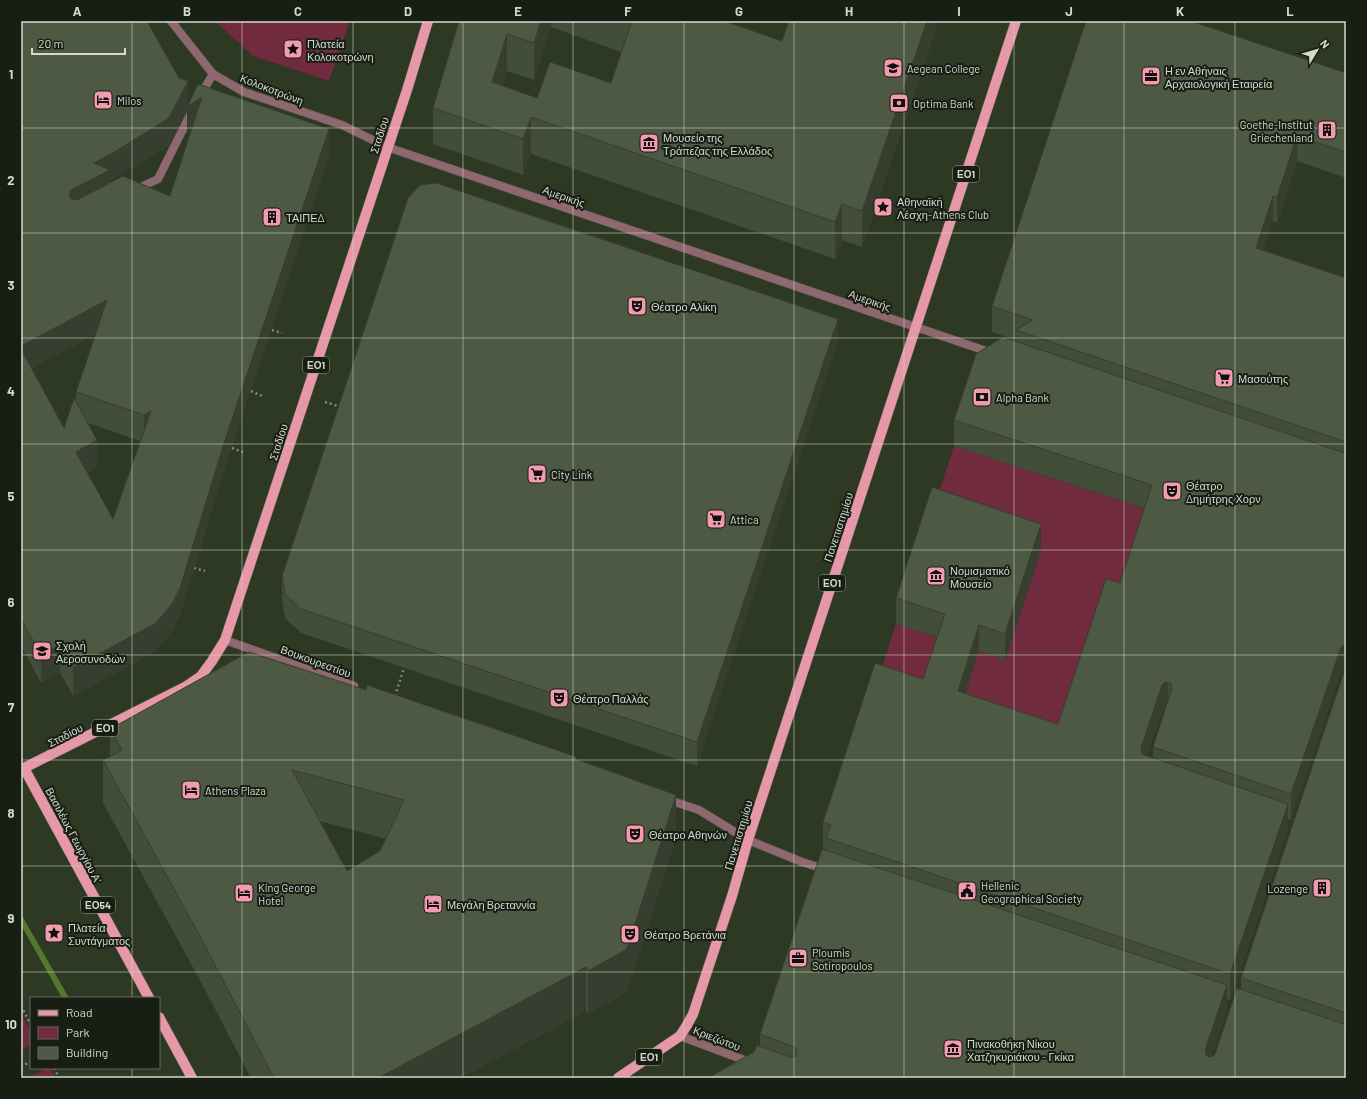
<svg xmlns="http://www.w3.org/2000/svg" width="1367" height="1099" font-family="Barlow,sans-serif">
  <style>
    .green { fill: #702b3f }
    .water { fill: #54792d }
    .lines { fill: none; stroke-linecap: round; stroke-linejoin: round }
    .pedestrian-casing { stroke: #4c5642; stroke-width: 9 }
    .minor-casing { stroke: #4c5642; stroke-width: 9 }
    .tertiary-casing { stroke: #4c5642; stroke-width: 9 }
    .primary-casing { stroke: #4c5642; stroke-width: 11 }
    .path { stroke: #838c7b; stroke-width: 2.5; stroke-dasharray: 2 3; stroke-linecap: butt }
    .pedestrian { stroke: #8e676f; stroke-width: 8 }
    .minor { stroke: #8e676f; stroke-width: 8 }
    .tertiary { stroke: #8e676f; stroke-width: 8 }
    .primary { stroke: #e698a9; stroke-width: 10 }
    .wall { fill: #424d3a; fill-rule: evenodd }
    .shaded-wall { fill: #363e2f }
    .building { fill: #4d5943; stroke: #363e2f; fill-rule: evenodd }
    .grid { fill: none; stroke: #d2dacd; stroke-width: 1; stroke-opacity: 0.55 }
    .labels { text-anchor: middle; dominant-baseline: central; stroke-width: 4; stroke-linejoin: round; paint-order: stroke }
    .shield { fill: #191e15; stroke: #9aa296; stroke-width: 1 }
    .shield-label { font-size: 10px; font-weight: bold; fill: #d2dacd }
    .poi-label { font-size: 11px; fill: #d2dacd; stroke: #191e15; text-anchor: start }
    .street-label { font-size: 11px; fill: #d2dacd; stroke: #191e15 }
    .neatline { fill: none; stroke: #d2dacd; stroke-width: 1.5 }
    .grid-label { font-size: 13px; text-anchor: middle; font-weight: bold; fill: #d2dacd }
  </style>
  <rect width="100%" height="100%" fill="#2e3924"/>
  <g class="green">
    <polygon points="215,21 350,21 329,81 253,56"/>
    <polygon points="954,446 1152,511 1058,750 875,689 896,624 1005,660 1041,550 932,513"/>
    <polygon points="21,1013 31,1032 31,1045 21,1050"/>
    <polygon points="47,1068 50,1068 56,1078 28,1078"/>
  </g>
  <polygon class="water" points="21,914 69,998 62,998 21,925"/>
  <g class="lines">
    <g class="pedestrian-casing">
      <g id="pedestrian">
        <polyline points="200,96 213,74"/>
        <polyline points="135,190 158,179 191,113"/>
        <polyline points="225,640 354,686"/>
        <polyline points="666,799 699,810 748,840 802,862 827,870"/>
      </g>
    </g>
    <g class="minor-casing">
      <g id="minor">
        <polyline points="171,21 213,74 244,92 342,125 387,147"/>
        <polyline points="680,1036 752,1063"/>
      </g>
    </g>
    <g class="tertiary-casing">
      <polyline id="tertiary" points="387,147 992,353"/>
    </g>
    <g class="primary-casing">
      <g id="primary">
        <polyline points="24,768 185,687 201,676 212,661 225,640 407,90 428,21"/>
        <polyline points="24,768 149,998"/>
        <polyline points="159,1017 192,1078"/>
        <polyline points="618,1078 680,1036 687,1025 693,1014 732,896 748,840 1016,21"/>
      </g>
    </g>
    <g class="path">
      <polyline points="272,330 282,333"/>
      <polyline points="251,391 262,396"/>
      <polyline points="325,402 341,407"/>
      <polyline points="232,448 243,452"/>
      <polyline points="194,568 205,571"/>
      <polyline points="395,696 404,668"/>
      <polyline points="21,1006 31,1025"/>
      <polyline points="21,1067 31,1061"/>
      <polyline points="54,1068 59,1078"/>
    </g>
    <use href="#pedestrian" class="pedestrian"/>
    <use href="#minor" class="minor"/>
    <use href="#tertiary" class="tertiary"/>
    <use href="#primary" class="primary"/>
  </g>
  <g class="wall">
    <path d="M21,21L188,105L329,156L224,470L180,615L172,631L156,651L73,696L60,672L41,683L21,646ZM187,110V134L191,131L170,196L110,183V181L169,145ZM96,334L76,392V402L64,428L31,368ZM88,423L140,441L113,519L87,473L97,467Z"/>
    <path d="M459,21H724L782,41L789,21H938L930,47L862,247L842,240L835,259L531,154L523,175L433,144V108ZM551,27L621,52L611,83L537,98L502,86L507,71L534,80Z"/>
    <path d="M1346,73V178L1297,161L1277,223L1273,221L1263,250L1346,278V1078H708L754,1052L760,1046V1034L826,850V849L823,848V822L923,679L937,637L896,624V598L1041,549L1005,660L979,651L965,693L1058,724L1120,583L1144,508L954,446V420L1016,341V340L992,332V306ZM1345,670L1241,978V990L1215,1054L1213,1056L1211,1057L1227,1011V999L1230,1000L1288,830V819L1291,820L1341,673ZM1166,708L1153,747V758L1147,756L1162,711L1164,709Z"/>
    <polygon points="838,342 697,766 301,633 285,618 282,600 282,576"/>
    <path d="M110,729L577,759L676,838L627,992L588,1014L586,1011L460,1078H251L202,984L103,803V760L110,756ZM319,821L354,830L386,839L380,851L347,871Z"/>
  </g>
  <g class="shaded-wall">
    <polygon points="541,21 551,21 551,27 534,80 534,43"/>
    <polygon points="927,21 938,21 930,47 862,247 862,211"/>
    <polygon points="507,34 507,71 492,119 492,82"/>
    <polygon points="188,81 188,107 202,97 202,125 187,134 187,110 169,145 110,181 110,197 71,217 69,195 71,190 94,163"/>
    <polygon points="531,117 531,154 523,175 523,139"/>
    <polygon points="329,129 329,156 224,470 180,615 172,631 156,651 73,696 73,668 224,443"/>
    <polygon points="1297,136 1297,161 1277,223 1277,197"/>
    <polygon points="1273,196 1273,221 1256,274 1256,248"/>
    <polygon points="842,204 842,240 835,259 835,222"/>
    <polygon points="107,300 107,328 21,374 21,346"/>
    <polygon points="838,319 838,342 697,766 697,742"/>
    <polygon points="151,411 144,442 144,415"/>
    <polygon points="97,440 97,467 76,479 76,452"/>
    <polygon points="1041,524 1041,549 1005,660 1005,634"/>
    <polygon points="979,625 979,651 958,717 958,691"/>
    <polygon points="1345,644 1345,670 1341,673 1291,820 1291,794 1341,647"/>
    <polygon points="60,645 60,672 41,683 41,655"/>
    <polygon points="1168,682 1168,708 1164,709 1162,711 1141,774 1141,748 1162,685 1164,683"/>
    <polygon points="676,795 676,838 627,992 588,1014 588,971"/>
    <polygon points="1288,804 1288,830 1230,1000 1230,974"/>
    <polygon points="586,967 586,1011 460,1078 378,1078"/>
    <polygon points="1227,985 1227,1011 1205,1076 1205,1050"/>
  </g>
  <g class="building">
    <polygon points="21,21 147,21 179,78 188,81 169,118 116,151 94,163 110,170 71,190 69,195 71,199 77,200 123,176 170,196 202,97 187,107 198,84 329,129 224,443 180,588 172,604 156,623 73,668 60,645 41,655 21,619 21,349 64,428 74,398 97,440 76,452 113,519 151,411 144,415 76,392 107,300 21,346"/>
    <polygon points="459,21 541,21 534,43 507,34 492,82 537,98 550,62 611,83 632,21 724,21 782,41 789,21 927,21 862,211 842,204 835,222 531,117 523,139 433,108"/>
    <polygon points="1086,21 1191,21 1346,73 1346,152 1297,136 1277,197 1273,196 1256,248 1346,278 1346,442 1016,330 1032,320 992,306"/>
    <polygon points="436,183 838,319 697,742 301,609 285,594 282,576 408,198 420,185"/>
    <polygon points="1003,337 1344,453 1346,453 1346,644 1345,644 1341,647 1291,794 1153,747 1172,688 1171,684 1168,682 1164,683 1162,685 1141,748 1142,754 1288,804 1230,974 826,838 831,825 823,822 875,663 923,679 945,614 896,598 932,487 1041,524 1005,634 979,625 958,691 1058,724 1106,579 1120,583 1152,485 954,420 976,354"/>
    <path d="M249,652L366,690L367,685L577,757L576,759L676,795L627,949L588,971L586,967L378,1078H274L202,940L103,760L122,750L110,729ZM292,770L404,800L380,851L347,871Z"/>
    <polygon points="1346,666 1346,1013 1241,978"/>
    <polygon points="822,849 1227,985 1205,1050 1206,1055 1209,1057 1213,1056 1215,1054 1237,988 1344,1024 1346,1024 1346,1078 708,1078 754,1052 757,1045 790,1057 796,1056 797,1052 794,1047 760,1034"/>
  </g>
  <path class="grid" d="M132,21V998M242,21V1078M353,21V1078M463,21V1078M573,21V1078M684,21V1078M794,21V1078M904,21V1078M1014,21V1078M1124,21V1078M1235,21V1078M21,128H1346M21,233H1346M21,338H1346M21,444H1346M21,550H1346M21,655H1346M21,760H1346M21,866H1346M21,972H1346M132,1068V1078"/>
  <defs>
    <g id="sight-square" transform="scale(1)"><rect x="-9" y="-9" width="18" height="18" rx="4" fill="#f29aae" stroke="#191e15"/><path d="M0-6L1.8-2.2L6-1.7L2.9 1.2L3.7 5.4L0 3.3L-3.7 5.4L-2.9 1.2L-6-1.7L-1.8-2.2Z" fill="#111"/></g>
    <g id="university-square" transform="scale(1)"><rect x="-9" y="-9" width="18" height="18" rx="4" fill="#f29aae" stroke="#191e15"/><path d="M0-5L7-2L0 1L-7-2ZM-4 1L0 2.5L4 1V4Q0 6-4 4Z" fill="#111"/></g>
    <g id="office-square" transform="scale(1)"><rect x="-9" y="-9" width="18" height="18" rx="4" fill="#f29aae" stroke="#191e15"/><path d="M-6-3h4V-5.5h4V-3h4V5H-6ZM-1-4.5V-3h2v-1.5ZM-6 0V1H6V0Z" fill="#111"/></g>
    <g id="hotel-square" transform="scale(1)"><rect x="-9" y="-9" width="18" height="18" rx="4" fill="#f29aae" stroke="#191e15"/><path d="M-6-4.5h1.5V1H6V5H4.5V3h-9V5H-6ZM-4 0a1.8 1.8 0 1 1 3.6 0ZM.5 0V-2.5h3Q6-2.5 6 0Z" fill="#111"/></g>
    <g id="bank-square" transform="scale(1)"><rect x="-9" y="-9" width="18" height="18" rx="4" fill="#f29aae" stroke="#191e15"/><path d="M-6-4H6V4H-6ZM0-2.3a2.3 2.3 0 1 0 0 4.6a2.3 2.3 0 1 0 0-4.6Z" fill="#111"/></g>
    <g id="building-square" transform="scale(1)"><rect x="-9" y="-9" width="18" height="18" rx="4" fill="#f29aae" stroke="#191e15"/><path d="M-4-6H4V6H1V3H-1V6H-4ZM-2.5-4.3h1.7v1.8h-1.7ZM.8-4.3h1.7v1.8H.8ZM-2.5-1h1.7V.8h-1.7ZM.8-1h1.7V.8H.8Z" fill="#111"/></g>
    <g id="museum-square" transform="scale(1)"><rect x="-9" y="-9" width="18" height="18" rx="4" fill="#f29aae" stroke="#191e15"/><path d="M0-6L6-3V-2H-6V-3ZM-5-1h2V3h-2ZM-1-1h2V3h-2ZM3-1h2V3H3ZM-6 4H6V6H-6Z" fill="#111"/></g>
    <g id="theatre-square" transform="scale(1)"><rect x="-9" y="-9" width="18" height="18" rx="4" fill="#f29aae" stroke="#191e15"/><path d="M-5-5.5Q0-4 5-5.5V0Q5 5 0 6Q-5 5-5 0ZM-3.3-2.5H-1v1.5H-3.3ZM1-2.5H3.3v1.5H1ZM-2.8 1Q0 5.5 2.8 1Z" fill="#111"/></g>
    <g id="supermarket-square" transform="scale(1)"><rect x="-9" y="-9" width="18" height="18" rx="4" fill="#f29aae" stroke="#191e15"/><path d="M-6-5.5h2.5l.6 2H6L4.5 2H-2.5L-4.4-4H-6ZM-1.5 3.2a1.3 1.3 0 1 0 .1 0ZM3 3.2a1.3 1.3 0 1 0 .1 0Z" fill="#111"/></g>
    <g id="civic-square" transform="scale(1)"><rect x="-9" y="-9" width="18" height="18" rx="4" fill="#f29aae" stroke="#191e15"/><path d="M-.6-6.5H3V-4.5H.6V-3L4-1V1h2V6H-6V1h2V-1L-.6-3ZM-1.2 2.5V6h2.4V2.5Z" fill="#111"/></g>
  </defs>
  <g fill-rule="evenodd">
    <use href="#sight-square" x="293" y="49"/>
    <use href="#university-square" x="893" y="68"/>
    <use href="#office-square" x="1151" y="76"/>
    <use href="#hotel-square" x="103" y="100"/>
    <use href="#bank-square" x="899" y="103"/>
    <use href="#building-square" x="1327" y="130"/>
    <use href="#museum-square" x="649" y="143"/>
    <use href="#sight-square" x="883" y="207"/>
    <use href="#building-square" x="272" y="217"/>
    <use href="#theatre-square" x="637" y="306"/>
    <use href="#supermarket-square" x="1224" y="378"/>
    <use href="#bank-square" x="982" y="397"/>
    <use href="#supermarket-square" x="537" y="474"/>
    <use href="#theatre-square" x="1172" y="491"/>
    <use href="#supermarket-square" x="716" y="519"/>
    <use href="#museum-square" x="936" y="576"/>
    <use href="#university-square" x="42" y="651"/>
    <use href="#theatre-square" x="559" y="698"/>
    <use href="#hotel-square" x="191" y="790"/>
    <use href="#theatre-square" x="635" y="834"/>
    <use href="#building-square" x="1322" y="888"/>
    <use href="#civic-square" x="967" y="891"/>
    <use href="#hotel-square" x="244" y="893"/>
    <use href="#hotel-square" x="433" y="904"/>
    <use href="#sight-square" x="54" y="933"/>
    <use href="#theatre-square" x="630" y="934"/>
    <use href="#office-square" x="798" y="958"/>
    <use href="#museum-square" x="953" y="1049"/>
  </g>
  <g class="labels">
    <g class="shield">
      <rect x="953" y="166" width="26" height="16" rx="3"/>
      <rect x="303" y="357" width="26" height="16" rx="3"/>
      <rect x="819" y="575" width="26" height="16" rx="3"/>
      <rect x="92" y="720" width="26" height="16" rx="3"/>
      <rect x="81" y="897" width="34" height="16" rx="3"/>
      <rect x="636" y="1049" width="26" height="16" rx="3"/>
    </g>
    <g class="shield-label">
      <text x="966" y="174">ΕΟ1</text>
      <text x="316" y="365">ΕΟ1</text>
      <text x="832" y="583">ΕΟ1</text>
      <text x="105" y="728">ΕΟ1</text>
      <text x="98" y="905">ΕΟ54</text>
      <text x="649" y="1057">ΕΟ1</text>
    </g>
    <g class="poi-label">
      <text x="307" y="43">Πλατεία<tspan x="307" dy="13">Κολοκοτρώνη</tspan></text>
      <text x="907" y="68">Aegean College</text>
      <text x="1165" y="70">Η εν Αθήναις<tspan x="1165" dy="13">Αρχαιολογική Εταιρεία</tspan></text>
      <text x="117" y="100">Milos</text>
      <text x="913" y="103">Optima Bank</text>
      <text x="1313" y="124" text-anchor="end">Goethe-Institut<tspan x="1313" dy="13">Griechenland</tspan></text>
      <text x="663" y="137">Μουσείο της<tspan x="663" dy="13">Τράπεζας της Ελλάδος</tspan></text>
      <text x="897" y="201">Αθηναϊκή<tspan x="897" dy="13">Λέσχη-Athens Club</tspan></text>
      <text x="286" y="217">ΤΑΙΠΕΔ</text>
      <text x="651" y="306">Θέατρο Αλίκη</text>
      <text x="1238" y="378">Μασούτης</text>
      <text x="996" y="397">Alpha Bank</text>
      <text x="551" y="474">City Link</text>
      <text x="1186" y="485">Θέατρο<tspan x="1186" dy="13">Δημήτρης Χορν</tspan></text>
      <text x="730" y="519">Attica</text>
      <text x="950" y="570">Νομισματικό<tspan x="950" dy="13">Μουσείο</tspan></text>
      <text x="56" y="645">Σχολή<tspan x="56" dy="13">Αεροσυνοδών</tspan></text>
      <text x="573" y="698">Θέατρο Παλλάς</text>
      <text x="205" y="790">Athens Plaza</text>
      <text x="649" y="834">Θέατρο Αθηνών</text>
      <text x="981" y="885">Hellenic<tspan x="981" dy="13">Geographical Society</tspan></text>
      <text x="258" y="887">King George<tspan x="258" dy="13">Hotel</tspan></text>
      <text x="1308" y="888" text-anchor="end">Lozenge</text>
      <text x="447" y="904">Μεγάλη Βρεταννία</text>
      <text x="68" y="927">Πλατεία<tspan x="68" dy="13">Συντάγματος</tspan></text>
      <text x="644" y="934">Θέατρο Βρετάνια</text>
      <text x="812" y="952">Ploumis<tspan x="812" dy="13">Sotiropoulos</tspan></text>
      <text x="967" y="1043">Πινακοθήκη Νίκου<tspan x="967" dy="13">Χατζηκυριάκου - Γκίκα</tspan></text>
    </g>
    <g class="street-label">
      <text transform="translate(272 89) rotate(21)">Κολοκοτρώνη</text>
      <text transform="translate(379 135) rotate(-72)">Σταδίου</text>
      <text transform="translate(564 196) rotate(19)">Αμερικής</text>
      <text transform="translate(870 300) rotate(19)">Αμερικής</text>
      <text transform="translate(278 442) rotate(-72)">Σταδίου</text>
      <text transform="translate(838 527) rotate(-72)">Πανεπιστημίου</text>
      <text transform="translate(316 661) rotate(20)">Βουκουρεστίου</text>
      <text transform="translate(65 735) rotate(-27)">Σταδίου</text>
      <text transform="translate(74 835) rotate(62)">Βασιλέως Γεωργίου Α'</text>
      <text transform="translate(738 835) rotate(-73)">Πανεπιστημίου</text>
      <text transform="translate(717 1038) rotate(21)">Κριεζώτου</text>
    </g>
  </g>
  <rect width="1367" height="1099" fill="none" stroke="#191e15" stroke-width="44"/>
  <rect x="30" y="997" width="130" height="72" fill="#191e15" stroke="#63695f"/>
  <rect x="38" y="1010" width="20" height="6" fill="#e698a9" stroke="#63695f"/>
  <text x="66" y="1017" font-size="12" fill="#d2dacd">Road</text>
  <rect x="38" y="1027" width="20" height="12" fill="#702b3f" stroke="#63695f"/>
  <text x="66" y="1037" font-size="12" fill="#d2dacd">Park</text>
  <rect x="38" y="1047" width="20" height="12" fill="#4d5943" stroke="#63695f"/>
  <text x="66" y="1057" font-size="12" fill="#d2dacd">Building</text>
  <g transform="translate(1317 50) rotate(52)" stroke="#191e15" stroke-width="3" paint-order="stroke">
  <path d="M0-3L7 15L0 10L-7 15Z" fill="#d2dacd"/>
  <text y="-6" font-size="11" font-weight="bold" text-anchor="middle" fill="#d2dacd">N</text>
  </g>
  <path d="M32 48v6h93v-6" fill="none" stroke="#d2dacd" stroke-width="2"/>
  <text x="38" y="48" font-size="12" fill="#d2dacd" stroke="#191e15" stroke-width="3" paint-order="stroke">20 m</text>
  <rect x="22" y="22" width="1323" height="1055" class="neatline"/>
  <g class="grid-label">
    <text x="77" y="16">A</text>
    <text x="187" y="16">B</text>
    <text x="298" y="16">C</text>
    <text x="408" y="16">D</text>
    <text x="518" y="16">E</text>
    <text x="628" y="16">F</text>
    <text x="739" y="16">G</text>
    <text x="849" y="16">H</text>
    <text x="959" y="16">I</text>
    <text x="1069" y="16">J</text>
    <text x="1180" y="16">K</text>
    <text x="1290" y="16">L</text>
    <text x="11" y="79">1</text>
    <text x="11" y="185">2</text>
    <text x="11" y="290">3</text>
    <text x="11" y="396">4</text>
    <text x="11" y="501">5</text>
    <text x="11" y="607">6</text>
    <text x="11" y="712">7</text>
    <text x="11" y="818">8</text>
    <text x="11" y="923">9</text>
    <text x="11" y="1029">10</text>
  </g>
</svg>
